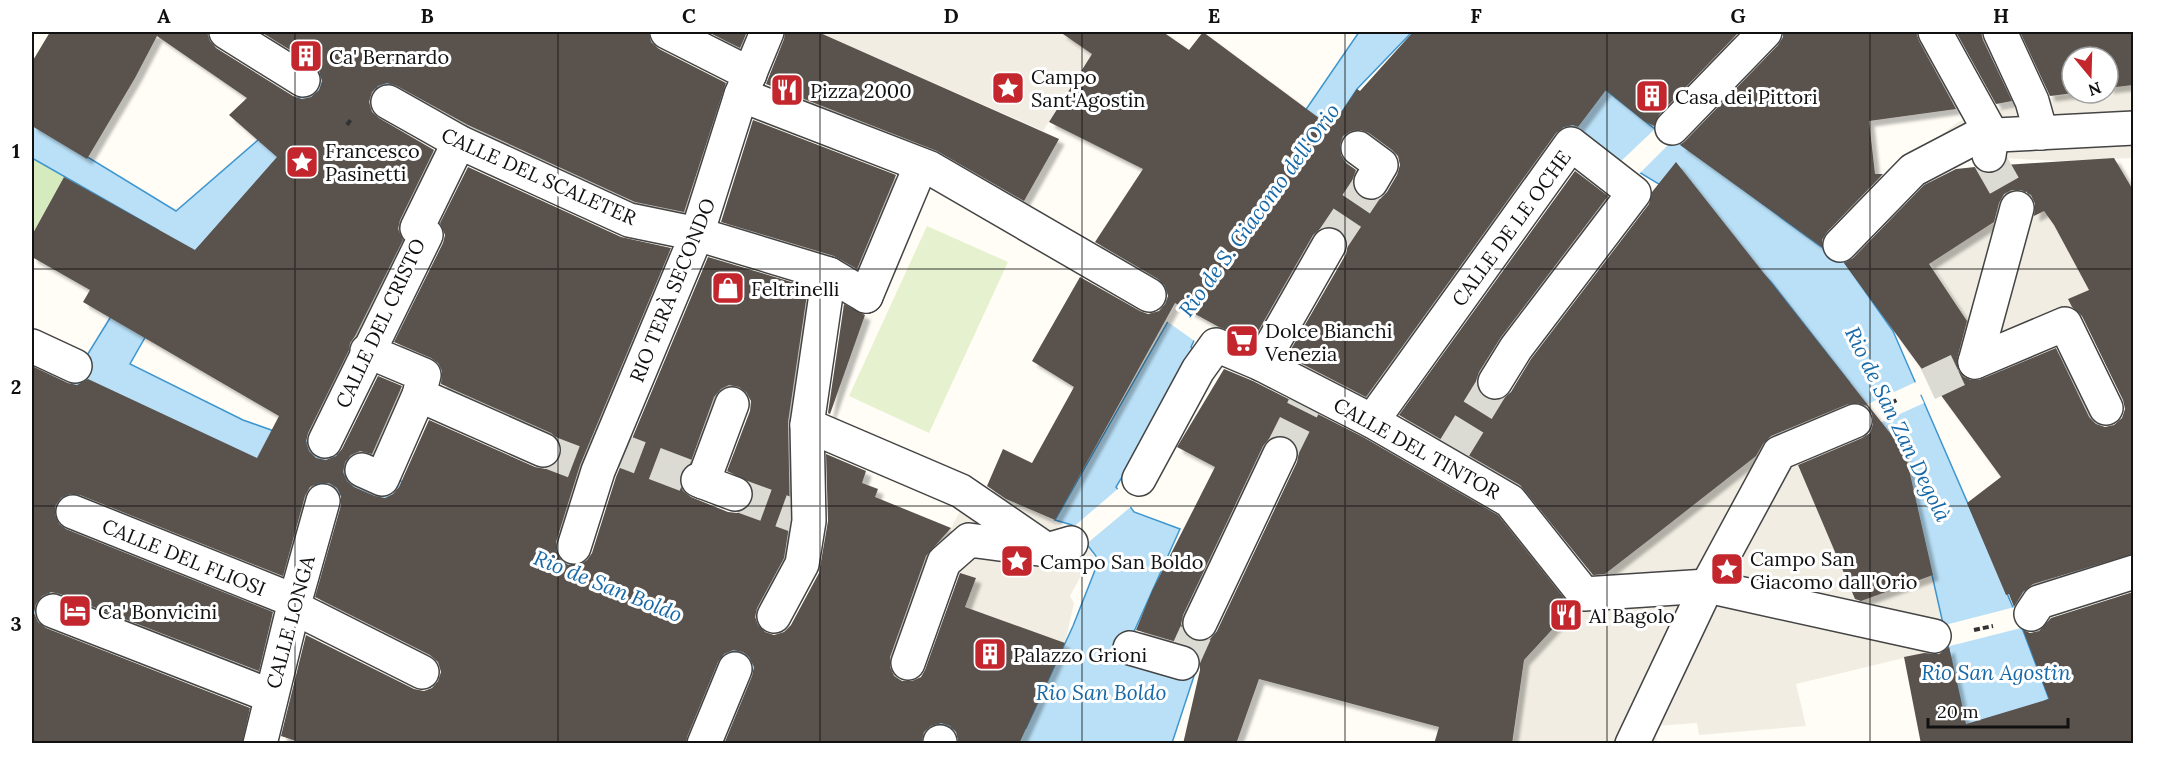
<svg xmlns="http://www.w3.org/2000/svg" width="2165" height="775" font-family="Lora,serif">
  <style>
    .green { fill: #d5ebbd }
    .pitch { fill: #e6f2cf }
    .plaza { fill: #f1ede2 }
    .water { fill: #b9e0f7; stroke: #3f96cf; stroke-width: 1.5 }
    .pier { fill: #fffdf5 }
    .building { fill: #5a524d; fill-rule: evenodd; filter: url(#shadow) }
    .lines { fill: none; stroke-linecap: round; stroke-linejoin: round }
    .minor-tunnel { stroke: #dbdad3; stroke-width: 33; stroke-dasharray: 33 16; stroke-linecap: butt }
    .minor-casing { stroke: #444; stroke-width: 36 }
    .path { stroke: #333; stroke-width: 4; stroke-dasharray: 6 3; stroke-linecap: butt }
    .minor { stroke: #fff; stroke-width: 33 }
    .grid { fill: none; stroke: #111; stroke-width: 1.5; stroke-opacity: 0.55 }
    .labels { text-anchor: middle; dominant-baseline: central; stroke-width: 6; stroke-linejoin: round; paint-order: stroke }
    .poi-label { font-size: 20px; fill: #111; stroke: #fff; text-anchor: start }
    .street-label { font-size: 20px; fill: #111; stroke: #fff }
    .water-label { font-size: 21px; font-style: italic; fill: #1768a6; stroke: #fff }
    .neatline { fill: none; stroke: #111; stroke-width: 2 }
    .grid-label { font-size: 20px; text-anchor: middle; font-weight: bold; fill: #111 }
  </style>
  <defs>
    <filter id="shadow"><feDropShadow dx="5.5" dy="5.5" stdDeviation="1.5" flood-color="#0004"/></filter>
  </defs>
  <rect width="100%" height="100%" fill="#fffdf5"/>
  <polygon class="green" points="32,158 64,177 32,235"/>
  <polygon class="pitch" points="927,226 1008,262 929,433 849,396"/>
  <g class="plaza">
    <polygon points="818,32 1060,32 1092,54 1043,131"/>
    <polygon points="2133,85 2133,158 2058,161 1988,157 1960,157 1924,174 1934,187 1843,260 1820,246 1903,165 1958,122 1978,114 2032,101 2079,93 2108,93 2108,88"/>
    <polygon points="2025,204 2032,217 2046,210 2050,217 2048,218 2054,225 2089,290 2069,299 2119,419 2097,428 2060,336 1977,336 1930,262"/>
    <polygon points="1849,382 1861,407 1795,457 1856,602 1932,575 1945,626 1937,650 1796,684 1806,726 1699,735 1697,723 1655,726 1657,743 1513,744 1524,660 1594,583"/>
    <polygon points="986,490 1053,520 1064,535 1086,544 1095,559 1092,570 1083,572 1070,596 1074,603 1065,643 965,607 976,578 950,571 938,564 951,528 966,500"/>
  </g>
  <g class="water">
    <path d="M353,32H418L386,94L365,81L193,253L130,364L243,420L330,451L554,546L583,571L1026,728L1073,626L1099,560L1072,525L1055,520L1179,302L1163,289L1197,244L1307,108L1359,32H1412L1357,89L1340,115L1333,118C1283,192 1228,265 1191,347L1196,353L1116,487L1134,512L1180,529L1128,645L1196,670L1172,743H1001L843,695L818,699L578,596L552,587L332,491V489L319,483L317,485L110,401L66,516L32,666V506L49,446L46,445L76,373L110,318L158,230L32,158V123L176,211L258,140L291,107L305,90L316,81Z"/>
    <polygon points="1435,32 1533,32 1655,129 1674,139 1820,246 1843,260 1893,331 2022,628 2049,699 1965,743 1961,703 1932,575 1872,426 1849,382 1771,282 1715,226 1659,184 1574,133"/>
  </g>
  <g class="pier">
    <polygon points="1657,127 1676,137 1638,175 1619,163"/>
    <polygon points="1163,289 1206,320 1196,342 1165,320 1175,302 1161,291"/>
    <polygon points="1918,381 1923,394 1920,395 1924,403 1869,428 1859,408"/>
    <polygon points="1120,487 1133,505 1084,546 1071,529"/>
    <polygon points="2015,607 2025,627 1946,647 1941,626"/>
  </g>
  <g class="building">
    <path d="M50,32H207L210,41L216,48L293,96L302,99L311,97L319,90L322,81L319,71L313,64L261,32H649L651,42L659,49L726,83L684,212L635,202L468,125L397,86L387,83L378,86L372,92L369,102L372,112L379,118L434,150L400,220L398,229L403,240L355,336L350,343L349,350L308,433L306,442L309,451L316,458L326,460L336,456L342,449L378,376L402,386L372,454L360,451L351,455L345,462L343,472L347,481L354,487L375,496L385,498L393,494L399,487L429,420L535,467L546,469L554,465L560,458L562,447L558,439L551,433L441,384L442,371L438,363L431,358L394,342L443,243L445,235L440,223L468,167L621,237L671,248L580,465L556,542V550L560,559L568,565H579L587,560L592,553L616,477L708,257L808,287L788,422L790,520L784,558L757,608L755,617L758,625L765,632L774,635L784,632L791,625L819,573L828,521L826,454L866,471L862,483L878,489L875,497L951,528L926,556L890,657V667L894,676L902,681H912L921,677L925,670L960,573L976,578L965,607L1065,643L1019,744H959L956,732L950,726L941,723L931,726L924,732L921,744H724L752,676L754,667L749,657L743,652L733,650L724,654L718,662L687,737L686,744H305L281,736L306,635L414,689L424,691L432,688L438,681L441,672L438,662L430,655L315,597L341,505V496L337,488L329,483H319L310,487L305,496L283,576L80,495L70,494L61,498L55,506V515L59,524L66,529L273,612L259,671L60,594L51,592L42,596L36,604L34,613L38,622L46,628L250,708L242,744H32V366L68,383L77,385L88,379L257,458L279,416L83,302L90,290L32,257V235L64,177L195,250L277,157L229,115L247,98L157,36L135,78L87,159L32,126V62ZM729,385L739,387L746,392L751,401L750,411L727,471L749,482L753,490L752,501L746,509L737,513L728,512L691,497L683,491L679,482L681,473L690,464L714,397L721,389Z"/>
    <polygon points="708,32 747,32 740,48"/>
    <polygon points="785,32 818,32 1059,139 1024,201 937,151 766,84 784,39"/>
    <path d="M1060,32H1163L1189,50L1203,32L1331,127L1357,89L1360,91L1413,32H1739L1659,115L1654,126L1644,121L1606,90L1578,127L1573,125L1564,127L1556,133L1366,397L1287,356L1346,254L1348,244L1345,236L1338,228L1329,226L1320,229L1313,235L1253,340L1219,327L1175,303L1055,520L1006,499L987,486L1003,449L1032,463L1074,387L1032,361L1080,277L1140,311L1148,314L1159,311L1165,304L1168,296L1165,286L1158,279L1095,242L1143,169L1049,122L1092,54ZM1361,130L1369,133L1392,150L1398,156L1400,165L1397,175L1387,192L1380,199L1371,201L1362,198L1355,192L1352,181L1356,170L1346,163L1341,155L1340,145L1343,136L1351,131Z"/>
    <polygon points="1783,32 1916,32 1919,41 1956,109 1869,121 1875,174 1883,174 1827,232 1822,240 1822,247 1680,145 1685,141 1778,45 1783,37"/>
    <polygon points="1956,32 1981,32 1983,40 2012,101 1996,104"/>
    <polygon points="2020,32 2133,32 2133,85 2108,88 2108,57 2072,57 2072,93 2074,93 2050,96"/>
    <polygon points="753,120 896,175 857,269 834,256 721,222"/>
    <path d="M2114,158L2133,190V554L2033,584L2023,592L2014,607L2009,594L2006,595L1967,503L2001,477L1844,263L1853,258L1924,185L1956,169L1975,167L1987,174L1996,172L2004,165ZM2012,190H2021L2031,195L2035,204L2034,216L2044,211L2054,225L2089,290L2068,299L2072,307L2082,316L2123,400L2125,409L2122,418L2114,425L2105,427L2096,424L2089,417L2056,348L1979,380H1971L1964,377L1958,370L1957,359L1967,321L1929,264L1994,222L1999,203L2004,194Z"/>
    <polygon points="1676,162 1905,452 1933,575 1861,601 1855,599 1798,465 1862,438 1870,433 1873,424 1872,414 1867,406 1858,403 1848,404 1771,436 1763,444 1756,456 1654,536 1605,574 1593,575 1520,485 1399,415 1575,171 1608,196 1501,337 1479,372 1476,381 1478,390 1486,398 1494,401 1503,399 1511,392 1531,359 1649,204 1652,192"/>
    <polygon points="844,304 865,315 830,414 828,413"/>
    <path d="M1224,369L1253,381L1363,437L1498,515L1572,608L1524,660L1512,744H1434L1439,727L1259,679L1236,744H1183L1200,670V658L1195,650L1187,645L1136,630L1152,591L1215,467L1177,447ZM1278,435L1287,437L1295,443L1299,452L1297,462L1217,631L1210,639L1202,642L1193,640L1184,633L1181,624L1183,615L1263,446L1269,439Z"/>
    <polygon points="2133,592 2133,744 1921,744 1904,657 1924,653 1939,654 1949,647 1966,724 2049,699 2023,630 2030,633 2039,631 2051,618"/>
  </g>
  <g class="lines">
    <g class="minor-tunnel">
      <polyline points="1988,157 2017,208"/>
      <polyline points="1329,245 1371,182"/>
      <polyline points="1928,384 1975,362"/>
      <polyline points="609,446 698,480"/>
      <polyline points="543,450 598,471"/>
      <polyline points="1452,452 1495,382"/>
      <polyline points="1280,454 1304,406"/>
      <polyline points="735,494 809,521"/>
      <polyline points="1182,663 1200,623"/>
    </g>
    <g class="minor-casing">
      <g id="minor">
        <polyline points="226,32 303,80"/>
        <polyline points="667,32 750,74"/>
        <polyline points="1935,32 1992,135 1989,155"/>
        <polyline points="2000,32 2032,101 2041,133"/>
        <polyline points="741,95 930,168 1149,295"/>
        <polyline points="388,102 459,142 629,220 697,234 829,274 866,296"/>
        <polyline points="1672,128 1765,32"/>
        <polyline points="1358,148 1381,165 1371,182"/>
        <polyline points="1840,245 1913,170 1978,136 2134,128"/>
        <polyline points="866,296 921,165"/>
        <polyline points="32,346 75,366"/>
        <polyline points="367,351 424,375 419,395 543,450"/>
        <polyline points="1975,362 2065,324 2106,408"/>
        <polyline points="1975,362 2017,208"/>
        <polyline points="1261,364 1329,245"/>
        <polyline points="1372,421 1571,144 1634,193 1516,348 1495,382"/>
        <polyline points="807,425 961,491 1047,550"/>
        <polyline points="325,441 426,235 417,228 459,142"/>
        <polyline points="362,470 382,479 419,395"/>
        <polyline points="1139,479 1198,370 1216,345 1261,364 1372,421 1510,501 1584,594 1707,586 1934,636"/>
        <polyline points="698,480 735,494"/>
        <polyline points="703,482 732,404"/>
        <polyline points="73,512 295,601"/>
        <polyline points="574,547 598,471 697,234 741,95 767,32"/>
        <polyline points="293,607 422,672"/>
        <polyline points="53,611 271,696"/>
        <polyline points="2031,614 2039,602 2134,572"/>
        <polyline points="774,616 802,564 809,521 807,425 829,274"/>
        <polyline points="1200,623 1280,454"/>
        <polyline points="1130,648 1182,663"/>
        <polyline points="908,663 944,562 969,540 1047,550 1071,543"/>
        <polyline points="260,744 295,601 323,501"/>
        <polyline points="704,744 735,669"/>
        <polyline points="940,744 940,742"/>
        <polyline points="1632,744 1707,586 1779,453 1855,421"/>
      </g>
    </g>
    <g class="path">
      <polyline points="347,125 352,118"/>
      <polyline points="1891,403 1899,399"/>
      <polyline points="1974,630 1993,626"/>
    </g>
    <use href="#minor" class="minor"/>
  </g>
  <path class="grid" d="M295,32V744M558,32V744M820,32V744M1082,32V744M1345,32V744M1607,32V744M1870,32V744M32,269H2134M32,506H2134"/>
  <defs>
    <g id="building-square" transform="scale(1.725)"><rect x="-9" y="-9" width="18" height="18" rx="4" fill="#c4262e" stroke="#fff"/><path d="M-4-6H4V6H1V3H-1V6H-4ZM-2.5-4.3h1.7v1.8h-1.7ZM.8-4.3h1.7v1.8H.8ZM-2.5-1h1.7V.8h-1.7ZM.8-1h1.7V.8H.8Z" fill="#fff"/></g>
    <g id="sight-square" transform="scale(1.725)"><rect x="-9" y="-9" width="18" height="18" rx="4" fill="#c4262e" stroke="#fff"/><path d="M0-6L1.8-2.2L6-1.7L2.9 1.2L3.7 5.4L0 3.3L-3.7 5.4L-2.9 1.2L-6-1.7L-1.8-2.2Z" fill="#fff"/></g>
    <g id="restaurant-square" transform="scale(1.725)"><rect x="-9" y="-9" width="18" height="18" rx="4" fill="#c4262e" stroke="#fff"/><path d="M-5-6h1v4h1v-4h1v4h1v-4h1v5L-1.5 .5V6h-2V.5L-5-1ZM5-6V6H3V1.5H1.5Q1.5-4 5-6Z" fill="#fff"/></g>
    <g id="shop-square" transform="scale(1.725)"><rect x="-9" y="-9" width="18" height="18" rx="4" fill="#c4262e" stroke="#fff"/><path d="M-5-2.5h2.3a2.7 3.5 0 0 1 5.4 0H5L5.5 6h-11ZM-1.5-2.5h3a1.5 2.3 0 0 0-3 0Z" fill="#fff"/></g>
    <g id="supermarket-square" transform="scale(1.725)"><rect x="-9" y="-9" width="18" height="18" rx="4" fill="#c4262e" stroke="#fff"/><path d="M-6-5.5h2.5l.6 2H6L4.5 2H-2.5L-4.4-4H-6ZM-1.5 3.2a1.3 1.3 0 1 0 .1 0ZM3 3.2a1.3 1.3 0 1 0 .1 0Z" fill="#fff"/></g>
    <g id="hotel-square" transform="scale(1.725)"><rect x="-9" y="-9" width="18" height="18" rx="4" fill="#c4262e" stroke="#fff"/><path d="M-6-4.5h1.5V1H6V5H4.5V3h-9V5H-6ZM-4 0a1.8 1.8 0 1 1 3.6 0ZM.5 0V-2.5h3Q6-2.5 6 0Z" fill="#fff"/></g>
  </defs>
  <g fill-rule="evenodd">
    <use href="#building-square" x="306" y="56"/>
    <use href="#sight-square" x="1008" y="88"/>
    <use href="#restaurant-square" x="787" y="90"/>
    <use href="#building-square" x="1652" y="96"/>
    <use href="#sight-square" x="302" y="162"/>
    <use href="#shop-square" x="728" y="288"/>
    <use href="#supermarket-square" x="1242" y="341"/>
    <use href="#sight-square" x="1017" y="561"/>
    <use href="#sight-square" x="1727" y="569"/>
    <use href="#hotel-square" x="75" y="611"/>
    <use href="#restaurant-square" x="1566" y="615"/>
    <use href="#building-square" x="990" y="654"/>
  </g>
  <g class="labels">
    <g class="poi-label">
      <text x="329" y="56">Ca' Bernardo</text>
      <text x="1031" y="76">Campo<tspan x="1031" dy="23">Sant'Agostin</tspan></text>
      <text x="810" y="90">Pizza 2000</text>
      <text x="1675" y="96">Casa dei Pittori</text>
      <text x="325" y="150">Francesco<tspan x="325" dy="23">Pasinetti</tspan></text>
      <text x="751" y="288">Feltrinelli</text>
      <text x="1265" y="330">Dolce Bianchi<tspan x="1265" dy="23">Venezia</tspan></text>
      <text x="1750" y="558">Campo San<tspan x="1750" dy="23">Giacomo dall'Orio</tspan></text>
      <text x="1040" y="561">Campo San Boldo</text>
      <text x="98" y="611">Ca' Bonvicini</text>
      <text x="1589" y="615">Al Bagolo</text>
      <text x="1013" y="654">Palazzo Grioni</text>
    </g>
    <g class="street-label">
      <text transform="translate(539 176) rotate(24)">CALLE DEL SCALETER</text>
      <text transform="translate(1511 228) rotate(-54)">CALLE DE LE OCHE</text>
      <text transform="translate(672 290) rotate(-68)">RIO TERÀ SECONDO</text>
      <text transform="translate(380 323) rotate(-65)">CALLE DEL CRISTO</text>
      <text transform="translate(1417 448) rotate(29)">CALLE DEL TINTOR</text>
      <text transform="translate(184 557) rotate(22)">CALLE DEL FLIOSI</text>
      <text transform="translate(290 622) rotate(-75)">CALLE LONGA</text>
    </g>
    <g class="water-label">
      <text transform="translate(1259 210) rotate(-54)">Rio de S. Giacomo dell'Orio</text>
      <text transform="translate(1898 424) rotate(64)">Rio de San Zan Degolà</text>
      <text transform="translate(608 586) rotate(22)">Rio de San Boldo</text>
      <text x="1996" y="672">Rio San Agostin</text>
      <text x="1101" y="692">Rio San Boldo</text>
    </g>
  </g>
  <rect width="2165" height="775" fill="none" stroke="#ffffff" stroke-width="66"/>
  <g transform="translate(2090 75) rotate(161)"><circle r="28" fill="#ffffff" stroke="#a0a0a0" stroke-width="1.5"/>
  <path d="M0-4.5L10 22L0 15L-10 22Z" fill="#c4262e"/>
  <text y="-9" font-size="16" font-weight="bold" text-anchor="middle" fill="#111111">N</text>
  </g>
  <path d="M1928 718v9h140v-9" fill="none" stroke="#111111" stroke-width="3"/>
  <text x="1937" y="718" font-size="18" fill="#111111" stroke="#ffffff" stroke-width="4.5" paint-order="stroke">20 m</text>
  <rect x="33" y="33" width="2099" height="709" class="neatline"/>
  <g class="grid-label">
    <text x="164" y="23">A</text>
    <text x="427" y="23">B</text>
    <text x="689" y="23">C</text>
    <text x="951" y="23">D</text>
    <text x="1214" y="23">E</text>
    <text x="1476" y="23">F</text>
    <text x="1738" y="23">G</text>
    <text x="2001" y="23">H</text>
    <text x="16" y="158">1</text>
    <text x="16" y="394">2</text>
    <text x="16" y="631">3</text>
  </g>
</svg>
